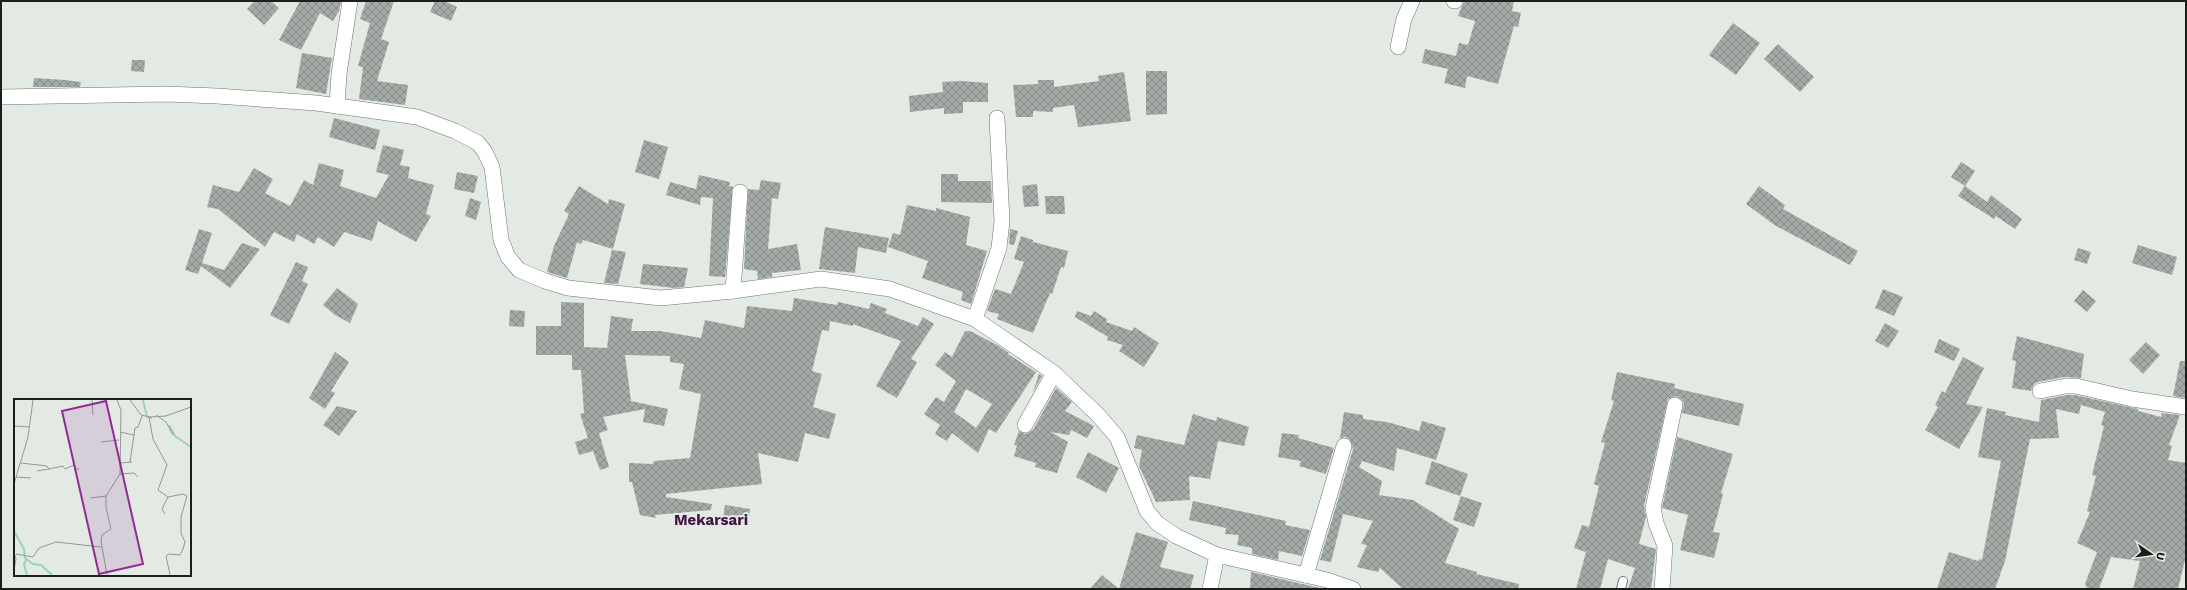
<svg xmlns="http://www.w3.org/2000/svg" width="2187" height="590" font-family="'Work Sans',sans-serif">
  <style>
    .building { fill: url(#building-cross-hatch); fill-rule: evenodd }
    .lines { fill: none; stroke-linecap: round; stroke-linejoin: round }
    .lane-casing { stroke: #6e7570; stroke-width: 10 }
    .street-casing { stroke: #6e7570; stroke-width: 16 }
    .lane { stroke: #fff; stroke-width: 8 }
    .street { stroke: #fff; stroke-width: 15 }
    .labels { text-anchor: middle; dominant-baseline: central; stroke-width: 4; stroke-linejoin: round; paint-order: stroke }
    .quarter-label { font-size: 15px; font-weight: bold; fill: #421244; stroke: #e3eae4 }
    .inset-river { fill: none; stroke: #9dd4ad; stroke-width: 2 }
    .inset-road { fill: none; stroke: #939894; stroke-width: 1 }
    .view { fill: #902c93; fill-opacity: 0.15; stroke: #902c93; stroke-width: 2 }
    .inset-edge { fill: none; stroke: #1c1e1c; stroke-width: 2 }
  </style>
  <defs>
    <pattern id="building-cross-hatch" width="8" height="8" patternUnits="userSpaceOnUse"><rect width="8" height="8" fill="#a4aba6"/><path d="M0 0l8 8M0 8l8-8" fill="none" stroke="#858b86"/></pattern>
  </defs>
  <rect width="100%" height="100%" fill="#e3eae4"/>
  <g class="building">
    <polygon points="255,1 271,1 279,8 264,25 247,9"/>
    <polygon points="300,1 341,1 339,11 333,21 320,13 301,50 279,40"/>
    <polygon points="366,1 394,1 381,39 389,42 377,81 408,85 405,105 359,99 363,67 358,66 370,23 360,19"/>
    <polygon points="435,1 444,1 457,7 451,21 430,12"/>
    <polygon points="1464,1 1514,1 1512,11 1521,13 1518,27 1514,26 1498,84 1467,76 1465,88 1444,83 1448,69 1422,63 1425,49 1456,56 1459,43 1468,45 1475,21 1458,16"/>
    <polygon points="1733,23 1760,43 1736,75 1709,55"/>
    <polygon points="1778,44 1814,77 1800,92 1764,59"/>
    <polygon points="302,53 332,58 326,94 296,88"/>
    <polygon points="132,60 145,60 144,72 131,71"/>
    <polygon points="1146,71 1167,71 1167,114 1146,115"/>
    <polygon points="1124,72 1131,121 1078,127 1074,105 1053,108 1053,112 1033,111 1033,117 1016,117 1013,85 1038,84 1038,80 1054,80 1054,87 1099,81 1098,76"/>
    <polygon points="34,78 65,80 81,82 80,87 33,87"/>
    <polygon points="962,81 988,83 988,102 963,102 963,113 944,114 944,108 910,112 909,96 943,92 942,82"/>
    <polygon points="334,118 380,130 375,150 329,137"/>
    <polygon points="644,140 668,147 659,179 635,172"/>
    <polygon points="383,145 404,150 400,165 410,167 408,178 434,185 426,214 431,216 416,242 378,221 372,241 344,232 334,247 318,237 314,244 297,234 294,242 274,232 265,247 218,209 207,207 213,185 239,192 254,168 273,179 265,193 290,206 304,180 313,185 319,163 344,170 340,186 376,198 389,175 376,172"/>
    <polygon points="1961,162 1975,171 1965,186 1951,177"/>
    <polygon points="457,172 478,176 474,193 454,189"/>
    <polygon points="941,174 958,174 958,181 991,181 992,203 941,202"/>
    <polygon points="699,175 730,182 729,186 733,187 725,277 709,276 713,198 701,197 700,205 666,195 670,182 696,189"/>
    <polygon points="761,180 781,183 778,199 772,198 768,249 797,244 801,270 772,273 772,277 758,279 757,271 744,269 748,189 759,190"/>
    <polygon points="1037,184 1039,206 1024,207 1022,186"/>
    <polygon points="579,186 608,204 609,199 625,204 613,249 583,240 581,244 577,242 567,278 547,272 554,246 569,214 564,211"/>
    <polygon points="1759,186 1785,205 1783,209 1858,251 1850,265 1776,226 1746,204"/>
    <polygon points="1965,186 1987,202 1991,195 2022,219 2015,229 1996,216 1994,219 1958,196"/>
    <polygon points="1045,196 1064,196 1065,214 1046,214"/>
    <polygon points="470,198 481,202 476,220 465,216"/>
    <polygon points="907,205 936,211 936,208 970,217 966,245 987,251 971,304 961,300 963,292 922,278 928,261 888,247 893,233 900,235"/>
    <polygon points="825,227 889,238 886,253 858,247 855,273 819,269"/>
    <polygon points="199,229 212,233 202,263 224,270 242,243 260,249 230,288 201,266 198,274 185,270"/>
    <polygon points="1010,229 1018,231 1014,245 1009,244"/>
    <polygon points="1021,236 1033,240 1033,242 1068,251 1064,268 1061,267 1052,294 1050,293 1033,333 997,319 999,314 987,311 995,289 1011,294 1024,262 1014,259"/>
    <polygon points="2138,245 2177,257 2172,275 2132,263"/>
    <polygon points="2078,248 2091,252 2087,264 2074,260"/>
    <polygon points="612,250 626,252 618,284 604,283"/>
    <polygon points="296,262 308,267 302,281 308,284 289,324 270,315"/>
    <polygon points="643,264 688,268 684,287 674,288 640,284"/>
    <polygon points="337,288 358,304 350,323 335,315 323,305"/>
    <polygon points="1883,289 1903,297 1894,316 1875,308"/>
    <polygon points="2083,290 2096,301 2087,312 2074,301"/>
    <polygon points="794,298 837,305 838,302 869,309 871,303 887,309 885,313 918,326 923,317 934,324 911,359 917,362 897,398 876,386 901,341 853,324 853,326 830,321 829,331 822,330 812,371 822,374 813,407 836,414 829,439 805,433 798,462 758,453 762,484 666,494 666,497 712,504 711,510 655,515 656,518 640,515 632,482 629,482 629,463 653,464 654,461 690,458 701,394 679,389 684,364 670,362 670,356 625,355 631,401 668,409 664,426 643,422 645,409 603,417 608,430 599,433 609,467 600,470 593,451 579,455 575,442 588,438 580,414 584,413 581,370 572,370 572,355 536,355 536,326 561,326 561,302 584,303 584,347 607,348 611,316 633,319 631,331 660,331 701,338 705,320 744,328 747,306 792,311"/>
    <polygon points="510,310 525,311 524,327 509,326"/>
    <polygon points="1077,311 1091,316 1094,311 1107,319 1106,322 1132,331 1134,327 1159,343 1144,367 1119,351 1123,345 1107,340 1108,337 1075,317"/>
    <polygon points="1885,323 1899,331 1888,348 1875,341"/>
    <path d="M965,331H970L997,345L1009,353L1008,354L1036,372L996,433L989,429L978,453L952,433L947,441L935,434L940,425L924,414L936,397L944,402L956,381L935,365L945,352L952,357ZM966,389L992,404L976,428L954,412Z"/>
    <polygon points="2017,336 2084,354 2081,378 2064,377 2038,382 2034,384 2031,391 2012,388 2016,361 2012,360"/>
    <polygon points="1939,339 1960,349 1954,361 1934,352"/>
    <polygon points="2146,342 2160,355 2143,374 2129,360"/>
    <polygon points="335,352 349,362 331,391 335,393 325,409 309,398"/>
    <polygon points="1963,357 1984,368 1966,404 1983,407 1959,449 1925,430 1938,407 1935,405 1942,391 1945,393"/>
    <polygon points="2180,361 2186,361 2185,398 2173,396"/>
    <polygon points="1617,372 1675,384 1674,388 1744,404 1739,426 1682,413 1684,403 1681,399 1676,396 1668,399 1644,506 1646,517 1639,544 1656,549 1651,589 1628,589 1635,568 1608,559 1600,589 1576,589 1586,552 1574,548 1582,525 1589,527 1599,486 1594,484 1605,443 1601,442 1614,401 1611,400"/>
    <polygon points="1039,374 1042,376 1033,392"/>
    <polygon points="1056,388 1072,402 1065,411 1094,426 1087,438 1071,430 1069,435 1051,432 1068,442 1057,473 1035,467 1036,463 1014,456 1017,446 1014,445 1019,431 1026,434 1033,430"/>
    <polygon points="2067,395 2075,395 2138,409 2138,411 2161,417 2162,413 2180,415 2169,445 2172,446 2168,460 2186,463 2186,556 2178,589 2133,589 2140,561 2111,557 2099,589 2088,589 2085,584 2097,552 2077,543 2090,512 2087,511 2096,476 2092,475 2104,426 2101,425 2105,412 2081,405 2079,414 2056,409 2059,438 2030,439 2005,561 1995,589 1937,589 1949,552 1978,561 1979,559 1982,560 2001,461 1978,457 1987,408 2006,412 2005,415 2039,422 2041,400"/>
    <polygon points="337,406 357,411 339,436 323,425"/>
    <polygon points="1344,412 1363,415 1363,419 1387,422 1419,431 1422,421 1446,428 1436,460 1397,448 1394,471 1362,461 1359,467 1382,481 1379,495 1413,500 1459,529 1445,563 1477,572 1476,574 1519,584 1518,589 1403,589 1380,568 1378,572 1357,567 1367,545 1361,544 1373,521 1343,514 1331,562 1320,560 1353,449 1350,440 1346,437 1340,438"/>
    <polygon points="1193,414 1216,421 1217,417 1249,427 1244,446 1218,441 1210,479 1189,476 1190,500 1156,502 1139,466 1142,450 1134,448 1137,435 1184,445"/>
    <polygon points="1282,433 1299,435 1298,438 1334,448 1326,474 1299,466 1301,461 1278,457"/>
    <polygon points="1677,437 1733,454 1721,493 1723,494 1713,532 1720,533 1714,558 1680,550 1688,515 1662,508"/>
    <polygon points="1088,452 1119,468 1106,493 1076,477"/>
    <polygon points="1432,461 1468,474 1460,496 1425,484"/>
    <polygon points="1461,496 1482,503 1474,527 1453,520"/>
    <polygon points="1193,501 1286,521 1285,525 1310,530 1302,556 1279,551 1278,560 1252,554 1252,548 1237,545 1239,535 1225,534 1226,528 1189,520"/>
    <polygon points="725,505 750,509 748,526 722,523"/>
    <polygon points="1136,532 1168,542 1160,567 1194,575 1190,589 1119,589"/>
    <polygon points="1251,572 1320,588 1320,589 1250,589"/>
    <polygon points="1102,575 1119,589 1090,589"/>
  </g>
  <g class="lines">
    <g class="lane-casing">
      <polyline id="lane" points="1621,589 1623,581"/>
    </g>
    <g class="street-casing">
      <g id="street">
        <polyline points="1454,1 1455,1"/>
        <polyline points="1398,47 1404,19 1412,1"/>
        <polyline points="1,97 166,94 217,96 316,103 417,117 455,131 478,143 485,152 492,167 501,240 508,257 519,270 545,281 568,288 661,298 733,291 821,279 890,289 975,319 1054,373 1098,415 1117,437 1147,511 1157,523 1176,536 1217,555 1327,580 1353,589"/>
        <polyline points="337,106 339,74 350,1"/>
        <polyline points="733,291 740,192"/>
        <polyline points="975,319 999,248 1002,221 997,118"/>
        <polyline points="2040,391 2066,386 2076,386 2132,399 2186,407"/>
        <polyline points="1025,425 1054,373"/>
        <polyline points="1306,575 1344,446"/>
        <polyline points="1210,589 1217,555"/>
        <polyline points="1662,589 1665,546 1656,523 1653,508 1675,405"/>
      </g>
    </g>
    <use href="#lane" class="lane"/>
    <use href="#street" class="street"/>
  </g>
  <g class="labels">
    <g class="quarter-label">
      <text x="711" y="520">Mekarsari</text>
    </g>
  </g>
  <g transform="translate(14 399)">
    <rect width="177" height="177" fill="#e3eae4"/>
    <path class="inset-river" d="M129,1L133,18L138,19M155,26L161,37L177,48M0,132L10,150L11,159L19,165L27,166L38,176M12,161L10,165L13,176"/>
    <path class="inset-road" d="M78,1L79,16M116,1L127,16L136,18L152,17L177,8M142,16L152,23L159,36M135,18L139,40L153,66L144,91L154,98L169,95L173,97L167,118V134L171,143L169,150L166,156L155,155L152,157L156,176M0,27L15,28M106,33L120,36M87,43L105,41M116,63L121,29L124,28L128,17M7,64L33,67L35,70L49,67L51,70L60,66L61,70H65M106,64L118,63M23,72L35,70M106,75L120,74L124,78M2,78L17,79M0,85L14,38L19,1M77,99L92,97M151,115L148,110L154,98M0,153L2,160L0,171M2,155L19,158L25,149L42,143L87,148M93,176L87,142L88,136L97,130L92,109V97L106,75L107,11L103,1"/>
    <path class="view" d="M92,2L129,165L85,175L48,12Z"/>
    <rect width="177" height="177" class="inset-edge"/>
  </g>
  <rect width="2187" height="590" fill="none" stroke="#1c1e1c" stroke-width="4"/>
  <g transform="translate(2151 554) rotate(103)" stroke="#e3eae4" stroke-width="3" paint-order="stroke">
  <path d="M0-3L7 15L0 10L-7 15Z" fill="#1c1e1c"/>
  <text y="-6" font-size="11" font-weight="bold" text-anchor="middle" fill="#1c1e1c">U</text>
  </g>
</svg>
